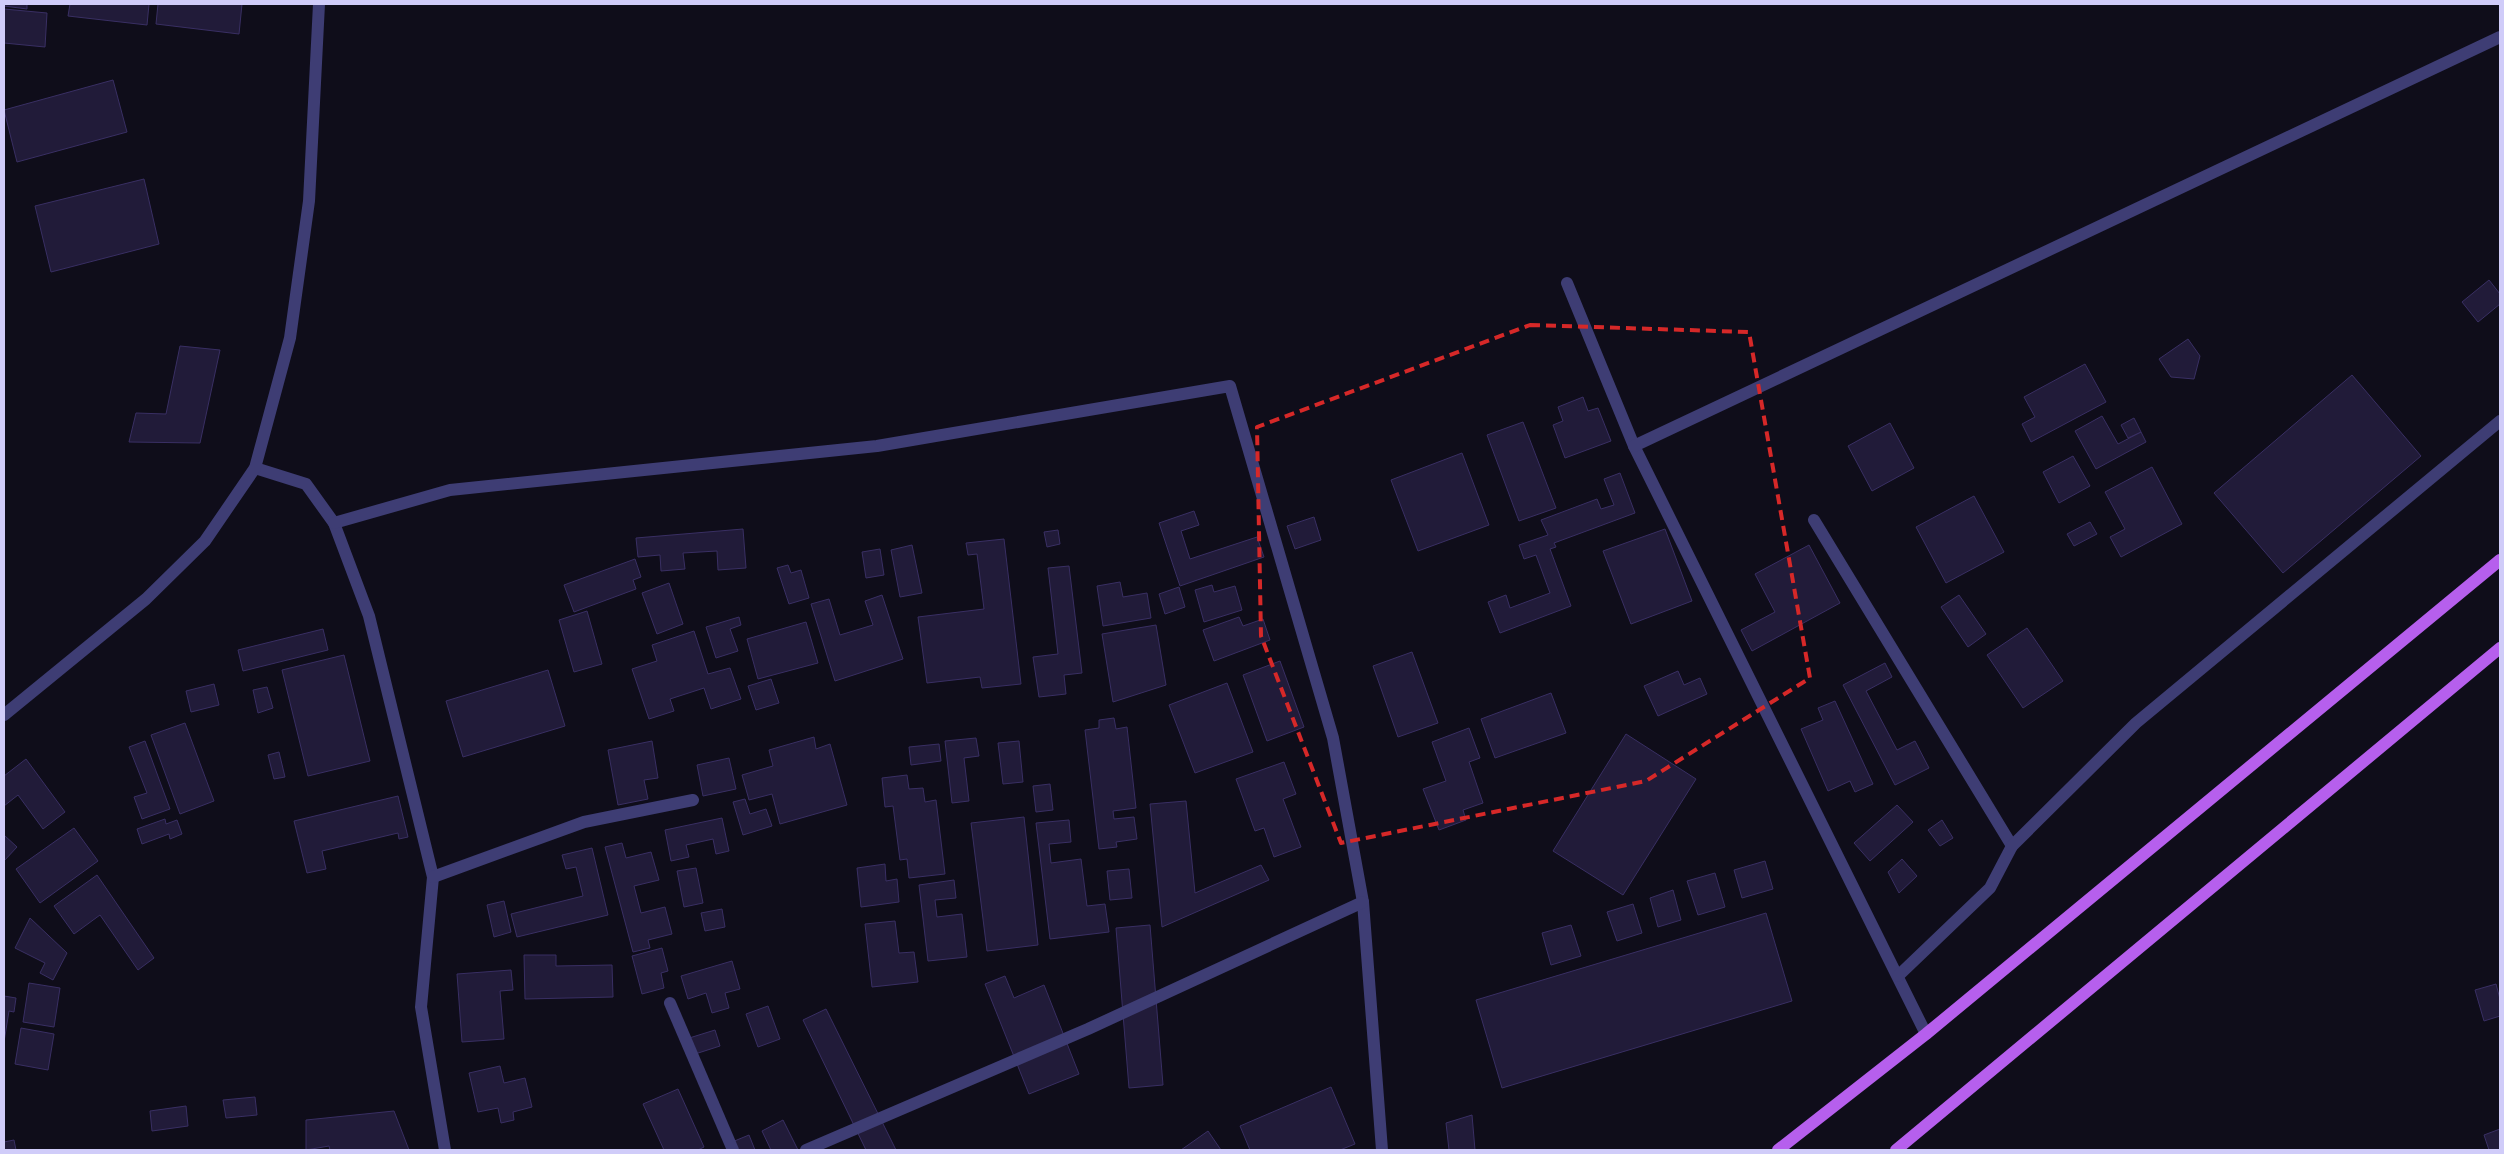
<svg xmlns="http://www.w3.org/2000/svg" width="2504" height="1154" font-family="Arial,sans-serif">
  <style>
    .building { fill: #211b39; stroke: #392f63 }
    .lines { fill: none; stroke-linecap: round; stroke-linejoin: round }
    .minor { stroke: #3e3d74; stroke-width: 12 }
    .major { stroke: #b65fed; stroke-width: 12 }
    .marked { fill: none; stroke: #d62828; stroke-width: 4; stroke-dasharray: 10 6; stroke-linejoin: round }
  </style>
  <rect width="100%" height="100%" fill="#0f0d1a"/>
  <g class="building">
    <polygon points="4,4 27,4 27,9 4,6"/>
    <polygon points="70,4 149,4 147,25 68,16"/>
    <polygon points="158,4 242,4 239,34 156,24"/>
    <polygon points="4,9 47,13 45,47 4,43"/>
    <polygon points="113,80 127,132 17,162 4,110"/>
    <polygon points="144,179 159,244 51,272 35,206"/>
    <polygon points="2489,280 2500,294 2500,304 2478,322 2462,302"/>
    <polygon points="2188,339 2200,356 2194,379 2171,377 2159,359"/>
    <polygon points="180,346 220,350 200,443 129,442 136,413 166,414"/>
    <polygon points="2085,364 2106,402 2031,442 2022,424 2035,417 2024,397"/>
    <polygon points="2352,375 2421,456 2283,573 2214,493"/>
    <polygon points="1583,397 1588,411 1598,408 1611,441 1565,458 1553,425 1563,421 1558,407"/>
    <polygon points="2102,416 2118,444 2141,432 2146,442 2096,469 2075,431"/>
    <polygon points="2134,418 2141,432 2128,438 2121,425"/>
    <polygon points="1523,422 1556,508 1519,521 1487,435"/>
    <polygon points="1890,423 1914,468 1872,491 1848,446"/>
    <polygon points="1462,453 1489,525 1418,551 1391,480"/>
    <polygon points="2073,456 2090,486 2059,503 2043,472"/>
    <polygon points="2152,467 2182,524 2121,557 2110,537 2125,529 2105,492"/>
    <polygon points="1620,473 1635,513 1554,543 1556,547 1550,549 1571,606 1500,633 1488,602 1506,595 1510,608 1550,593 1536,555 1524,559 1519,545 1548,535 1541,520 1597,499 1601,509 1614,505 1604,479"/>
    <polygon points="1974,496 2004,552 1946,583 1916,527"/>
    <polygon points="1194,511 1199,525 1181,531 1190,559 1257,537 1264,557 1180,586 1159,523"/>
    <polygon points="1314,517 1321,540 1295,549 1287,526"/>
    <polygon points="2090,522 2097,534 2074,546 2067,534"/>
    <polygon points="743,529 746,568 718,570 717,551 683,553 685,569 661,571 660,555 638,557 636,538"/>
    <polygon points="1665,529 1692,601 1631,624 1603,551"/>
    <polygon points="1058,530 1060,544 1047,547 1044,532"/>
    <polygon points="1004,539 1021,684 982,688 980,677 927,683 918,617 984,609 977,554 968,555 966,543"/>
    <polygon points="912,545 922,593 900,597 891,550"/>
    <polygon points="1809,545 1840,603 1752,651 1741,630 1775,612 1755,574"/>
    <polygon points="880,549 884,575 866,578 862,552"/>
    <polygon points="635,559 641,577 633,580 636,589 574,612 564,585"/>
    <polygon points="788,565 791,573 801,570 809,598 789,604 777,568"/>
    <polygon points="1069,566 1082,673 1064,675 1066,694 1039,697 1033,657 1058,654 1048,568"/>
    <polygon points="1120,582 1123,597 1147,593 1151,618 1103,626 1097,586"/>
    <polygon points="669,583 683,624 657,634 642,593"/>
    <polygon points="1212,585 1214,592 1235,586 1242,610 1204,622 1195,590"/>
    <polygon points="1179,587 1185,607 1165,614 1159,594"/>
    <polygon points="882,595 903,659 835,681 811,604 829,599 840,635 873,625 865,601"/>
    <polygon points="1959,595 1986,634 1968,647 1941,607"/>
    <polygon points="587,611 602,664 574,672 559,620"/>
    <polygon points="739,617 741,625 730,629 738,651 716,658 706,627"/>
    <polygon points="1239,617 1243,626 1263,619 1270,640 1214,661 1203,630"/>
    <polygon points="806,622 818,663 758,679 747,639"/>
    <polygon points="1156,625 1166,685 1113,702 1102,634"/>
    <polygon points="2027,628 2063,681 2023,708 1987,655"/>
    <polygon points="323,629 328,650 243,671 238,650"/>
    <polygon points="694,631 708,674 730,668 741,699 711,709 704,688 670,699 674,711 649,719 632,669 657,661 652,645"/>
    <polygon points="1412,652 1438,723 1398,737 1373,666"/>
    <polygon points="344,655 370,761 308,776 282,670"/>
    <polygon points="1280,661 1304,727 1267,741 1243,675"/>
    <polygon points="1885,663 1892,677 1866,691 1897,750 1915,741 1929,768 1895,785 1843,685"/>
    <polygon points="548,670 565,726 463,757 446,701"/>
    <polygon points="1678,671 1684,685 1700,678 1707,694 1658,716 1644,686"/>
    <polygon points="771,679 779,703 756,710 748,686"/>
    <polygon points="1227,683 1253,752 1195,773 1169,705"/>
    <polygon points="214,684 219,705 191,712 186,691"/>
    <polygon points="267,687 273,708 258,713 253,690"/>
    <polygon points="1551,693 1566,733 1495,758 1481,719"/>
    <polygon points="1835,701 1873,784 1855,792 1850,781 1828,791 1801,729 1823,720 1818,708"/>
    <polygon points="1114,718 1116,729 1127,727 1136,808 1113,811 1114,819 1134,817 1137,839 1116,842 1117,847 1099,849 1085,730 1099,728 1099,720"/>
    <polygon points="185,723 214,801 180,814 151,735"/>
    <polygon points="1469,728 1480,758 1469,762 1483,803 1463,810 1466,820 1439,830 1423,789 1446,781 1432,742"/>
    <polygon points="1626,734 1696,779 1623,895 1553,851"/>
    <polygon points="814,737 816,749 830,744 847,805 780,824 772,794 749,800 742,775 773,766 769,750"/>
    <polygon points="976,738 979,756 964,758 969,801 952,803 945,741"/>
    <polygon points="145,741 170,809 142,819 134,797 147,793 129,747"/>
    <polygon points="652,741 658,778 644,780 648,799 618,805 608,750"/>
    <polygon points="1019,741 1023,782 1003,784 998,743"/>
    <polygon points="939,744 941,761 911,765 909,747"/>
    <polygon points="279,752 285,777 274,779 268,755"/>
    <polygon points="729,758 736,789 703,796 697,765"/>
    <polygon points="26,759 65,812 43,829 18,795 4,806 4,776"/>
    <polygon points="1284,762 1296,794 1283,799 1301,847 1274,857 1264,828 1255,831 1236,779"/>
    <polygon points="907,775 909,789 923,788 925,802 936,800 945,874 909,878 907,859 900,860 893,806 885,807 882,778"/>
    <polygon points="1050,784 1053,810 1036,812 1033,786"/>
    <polygon points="398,796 408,837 399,839 398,833 322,851 326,869 307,873 294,821"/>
    <polygon points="745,799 750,814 766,809 772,826 743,835 733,802"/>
    <polygon points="1186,801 1195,893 1261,865 1269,880 1162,927 1150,804"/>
    <polygon points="1897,805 1913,822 1870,861 1854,843"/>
    <polygon points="1024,817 1038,945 987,951 971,823"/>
    <polygon points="722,818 729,851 716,854 713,839 686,845 689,857 671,861 665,830"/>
    <polygon points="165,819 166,824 177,820 182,834 170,839 169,834 142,844 137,829"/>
    <polygon points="1069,820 1071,842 1049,844 1051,863 1081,859 1087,906 1105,904 1109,932 1050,939 1036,823"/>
    <polygon points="1942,820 1953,838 1940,846 1928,830"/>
    <polygon points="74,828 98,861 40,903 16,869"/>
    <polygon points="4,835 17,847 4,861"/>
    <polygon points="622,843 626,858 651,852 659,880 634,886 641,913 665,907 672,934 648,940 650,948 633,952 605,847"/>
    <polygon points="592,848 608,915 517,937 511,914 583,896 576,867 566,869 562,855"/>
    <polygon points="1902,859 1917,876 1899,893 1888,872"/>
    <polygon points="1765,861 1773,889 1742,898 1734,870"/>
    <polygon points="885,864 886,881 897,879 899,902 861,907 857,868"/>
    <polygon points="696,868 703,903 684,907 677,871"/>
    <polygon points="1129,869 1132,898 1110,900 1107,871"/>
    <polygon points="1715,873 1725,907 1698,915 1687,881"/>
    <polygon points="97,875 154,958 138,970 100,915 74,934 54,906"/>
    <polygon points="954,880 956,898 935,900 937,917 962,914 967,957 928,961 919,885"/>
    <polygon points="1673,890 1681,920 1658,927 1650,898"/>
    <polygon points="504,901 511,932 494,937 487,905"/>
    <polygon points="1633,904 1642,933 1617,941 1607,912"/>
    <polygon points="722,909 725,927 705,931 701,913"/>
    <polygon points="1766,913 1792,1001 1502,1088 1476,1000"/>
    <polygon points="30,918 67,953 53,980 40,973 45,963 15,948"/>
    <polygon points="895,921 899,953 914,952 918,982 872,987 865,924"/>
    <polygon points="1150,925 1163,1085 1129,1088 1116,928"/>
    <polygon points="1571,925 1581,956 1551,965 1542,933"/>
    <polygon points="662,948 668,971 661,973 664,988 642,994 632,956"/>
    <polygon points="524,955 556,955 556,966 612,965 613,997 525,999"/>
    <polygon points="732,961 740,989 725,993 729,1008 712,1013 706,993 688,999 681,976"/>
    <polygon points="511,970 513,990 500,991 504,1039 462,1042 457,974"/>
    <polygon points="1005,976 1014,998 1044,985 1079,1074 1029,1094 985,984"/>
    <polygon points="29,983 60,988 54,1027 23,1022"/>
    <polygon points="2496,984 2500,999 2500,1016 2484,1021 2475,990"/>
    <polygon points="4,996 16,998 14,1012 9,1011 4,1042"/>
    <polygon points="768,1006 780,1039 758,1047 746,1014"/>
    <polygon points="826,1009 896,1150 866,1150 803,1020"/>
    <polygon points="21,1028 54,1034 48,1070 15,1064"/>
    <polygon points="715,1030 720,1046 692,1055 686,1039"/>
    <polygon points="500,1066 504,1083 525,1078 532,1107 513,1112 514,1120 501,1123 498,1108 478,1112 469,1073"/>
    <polygon points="1331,1087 1355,1144 1340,1150 1250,1150 1240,1126"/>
    <polygon points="678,1089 704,1147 698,1150 664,1150 643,1104"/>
    <polygon points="255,1097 257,1115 226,1118 223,1100"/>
    <polygon points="186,1106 188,1126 152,1131 150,1111"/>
    <polygon points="394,1111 409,1150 330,1150 329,1146 306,1150 306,1120"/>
    <polygon points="1472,1115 1475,1150 1449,1150 1446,1123"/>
    <polygon points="783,1120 798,1150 771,1150 762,1131"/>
    <polygon points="2500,1129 2500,1150 2489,1150 2484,1135"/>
    <polygon points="1208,1131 1221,1150 1181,1150"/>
    <polygon points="749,1135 755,1150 735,1150 732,1142"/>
    <polygon points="14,1140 16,1150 4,1150 4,1142"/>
  </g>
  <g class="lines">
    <g class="minor">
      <polyline points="1567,283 1634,446 1926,1034"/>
      <polyline points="1634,446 2500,37"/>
      <polyline points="255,468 306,484 334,523 369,616 433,877 421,1007 445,1150"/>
      <polyline points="1814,520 2012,846"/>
      <polyline points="334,523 450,490 877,446 1230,386 1333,738 1363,902 1382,1150"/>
      <polyline points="4,715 146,599 205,541 255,468 290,338 309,201 319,4"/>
      <polyline points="433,877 584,822 693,800"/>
      <polyline points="1898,976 1990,888 2012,846 2136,723 2500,421"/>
      <polyline points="670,1003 733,1150"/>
      <polyline points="806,1150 1088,1029 1363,902"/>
    </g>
    <g class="major">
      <polyline points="1778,1150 1926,1034 2500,560"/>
      <polyline points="1896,1150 2500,648"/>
    </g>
  </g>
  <path class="marked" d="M1530,325L1749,332L1810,678L1646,781L1341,843L1261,636L1257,427Z"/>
  <rect width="2504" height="1154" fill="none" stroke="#d0ccf9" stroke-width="10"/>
</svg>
